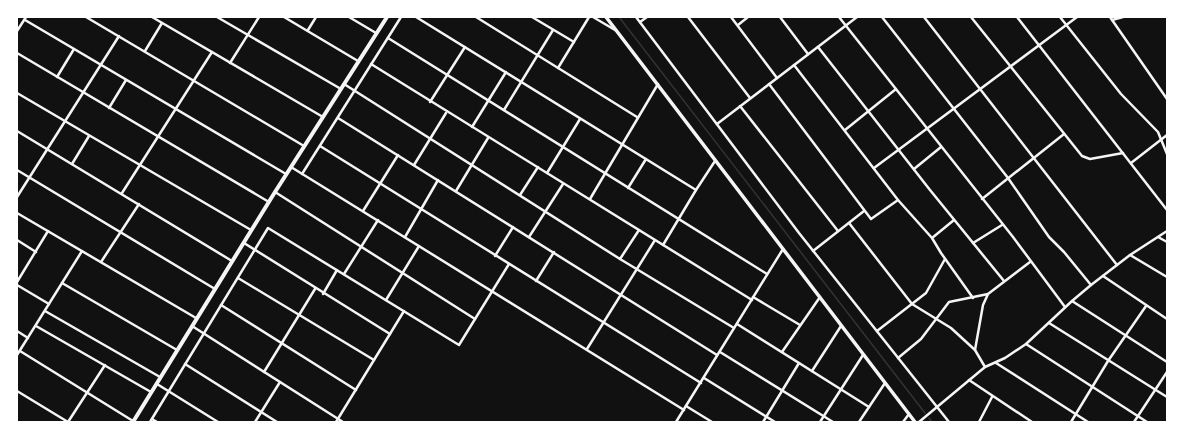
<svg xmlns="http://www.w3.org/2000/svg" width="1184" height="439" font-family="Poppins,sans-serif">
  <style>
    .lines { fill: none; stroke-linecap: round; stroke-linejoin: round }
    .stream { stroke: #333; stroke-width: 1.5 }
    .minor { stroke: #f5f5f5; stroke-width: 2.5 }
    .primary { stroke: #f5f5f5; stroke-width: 3.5 }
    .trunk { stroke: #f5f5f5; stroke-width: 4 }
  </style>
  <rect width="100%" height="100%" fill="#111"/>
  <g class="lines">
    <g class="stream">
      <polyline points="619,17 925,413"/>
      <polyline points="929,418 932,422"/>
    </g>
    <g class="minor">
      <polyline points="86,17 304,146"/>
      <polyline points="152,17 323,117"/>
      <polyline points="217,17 341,89"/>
      <polyline points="284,17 358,61"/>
      <polyline points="349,17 376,33"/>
      <polyline points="416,17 696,190 715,161"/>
      <polyline points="476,17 637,117"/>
      <polyline points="532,17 574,42"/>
      <polyline points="593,17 615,30"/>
      <polyline points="636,17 799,233 949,422"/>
      <polyline points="688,17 750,98"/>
      <polyline points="731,17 777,78"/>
      <polyline points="780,17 808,54"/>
      <polyline points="839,17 1013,237 1065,307"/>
      <polyline points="882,17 1008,178 1049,237 1064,252 1091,285"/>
      <polyline points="924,17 1117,265"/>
      <polyline points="971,17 1082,156 1090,159 1123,153"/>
      <polyline points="1017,17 1167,210"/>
      <polyline points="1060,17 1121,94 1158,132 1167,154"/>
      <polyline points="1110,17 1167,99"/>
      <polyline points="25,20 286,174"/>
      <polyline points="1112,20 1123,17"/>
      <polyline points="640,22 647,17"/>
      <polyline points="738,25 748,17"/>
      <polyline points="308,30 316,17"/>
      <polyline points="17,31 26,17"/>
      <polyline points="388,38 767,274"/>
      <polyline points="818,47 930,190 1004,281"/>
      <polyline points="145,51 162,23"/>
      <polyline points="17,53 269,202"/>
      <polyline points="230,63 259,17"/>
      <polyline points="371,64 752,300"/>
      <polyline points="794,65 898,200 932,238 941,253 973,298"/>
      <polyline points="558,68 589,17"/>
      <polyline points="57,77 74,49"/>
      <polyline points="344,84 620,259 639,230"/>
      <polyline points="769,84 871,219 898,200"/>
      <polyline points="17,93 251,230"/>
      <polyline points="430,102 465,47"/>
      <polyline points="740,106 838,231"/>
      <polyline points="109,108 126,80"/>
      <polyline points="504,110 553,30"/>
      <polyline points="338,118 717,355"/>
      <polyline points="717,124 857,17"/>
      <polyline points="472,127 506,72"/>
      <polyline points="845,130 896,89"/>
      <polyline points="17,131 232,261"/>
      <polyline points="320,146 701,383"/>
      <polyline points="1131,163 1167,135"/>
      <polyline points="72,164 89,136"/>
      <polyline points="414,165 446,113"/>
      <polyline points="291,167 684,410"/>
      <polyline points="874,168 1077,17"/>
      <polyline points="914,169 941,147"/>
      <polyline points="17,170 215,289"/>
      <polyline points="547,173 580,119"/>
      <polyline points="302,174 401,17"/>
      <polyline points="628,188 646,159"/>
      <polyline points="456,191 488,138"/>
      <polyline points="275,192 475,319"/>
      <polyline points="122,193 212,52"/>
      <polyline points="520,195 538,167"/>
      <polyline points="17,197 119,36"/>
      <polyline points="590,199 658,84"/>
      <polyline points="982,199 1064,134"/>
      <polyline points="363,211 398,155"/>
      <polyline points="17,213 196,318"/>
      <polyline points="849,223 912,304 951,328 975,350"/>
      <polyline points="405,237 438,180"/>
      <polyline points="529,237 563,184"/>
      <polyline points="1158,237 1167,242"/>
      <polyline points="932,238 954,220"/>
      <polyline points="17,240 36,252"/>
      <polyline points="244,243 390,334"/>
      <polyline points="973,243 1002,225"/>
      <polyline points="663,245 696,190"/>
      <polyline points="813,251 864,211"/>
      <polyline points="1130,255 1167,277"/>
      <polyline points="495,256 513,227"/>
      <polyline points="620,259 734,328"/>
      <polyline points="101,262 139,204"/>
      <polyline points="344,274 378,220"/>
      <polyline points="1103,276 1167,319"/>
      <polyline points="238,278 374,360"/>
      <polyline points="536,281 554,252"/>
      <polyline points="17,282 48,231"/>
      <polyline points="62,283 177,350"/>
      <polyline points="17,285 49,304"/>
      <polyline points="323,294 337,270"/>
      <polyline points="753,297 800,325"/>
      <polyline points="386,300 419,246"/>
      <polyline points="1072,301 1167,362"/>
      <polyline points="221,305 356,390"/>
      <polyline points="45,311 160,377"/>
      <polyline points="1049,323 1167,397"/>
      <polyline points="737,324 869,407"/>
      <polyline points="36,326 151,392"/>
      <polyline points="192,326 343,422"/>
      <polyline points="17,331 28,338"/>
      <polyline points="877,331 926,293 945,259"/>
      <polyline points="1026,344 1147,422"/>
      <polyline points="587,349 655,240"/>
      <polyline points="20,351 133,421"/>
      <polyline points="720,352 833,422"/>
      <polyline points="782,352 820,297"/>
      <polyline points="17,355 82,251"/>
      <polyline points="898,358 921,339 949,302 988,294"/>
      <polyline points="996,363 1088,422"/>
      <polyline points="185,364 277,422"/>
      <polyline points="985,367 975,350 983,305 988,294 1030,262"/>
      <polyline points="812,371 841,326"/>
      <polyline points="264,372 315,289"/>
      <polyline points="704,378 775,422"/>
      <polyline points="969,380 1032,422"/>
      <polyline points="157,384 218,422"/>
      <polyline points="17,391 68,422"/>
      <polyline points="686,406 712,422"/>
      <polyline points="152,419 157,422"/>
      <polyline points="68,422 105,365"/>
      <polyline points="150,422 268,228 459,345 509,264"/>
      <polyline points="255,422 280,382"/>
      <polyline points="336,422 404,311"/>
      <polyline points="676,422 783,249"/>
      <polyline points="763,422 799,363"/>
      <polyline points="820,422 863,355"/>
      <polyline points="859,422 885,383"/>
      <polyline points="903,422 909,414"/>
      <polyline points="919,422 985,367 1005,358 1026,344 1072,301 1091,285 1130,255 1167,231"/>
      <polyline points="979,422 992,397"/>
      <polyline points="1071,422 1108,361 1146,306"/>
      <polyline points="1134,422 1167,372"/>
    </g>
    <polyline class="primary" points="606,17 915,422"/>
    <polyline class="trunk" points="133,422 275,192 387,17"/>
  </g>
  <rect width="1184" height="439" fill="none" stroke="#ffffff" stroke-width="36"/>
</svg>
